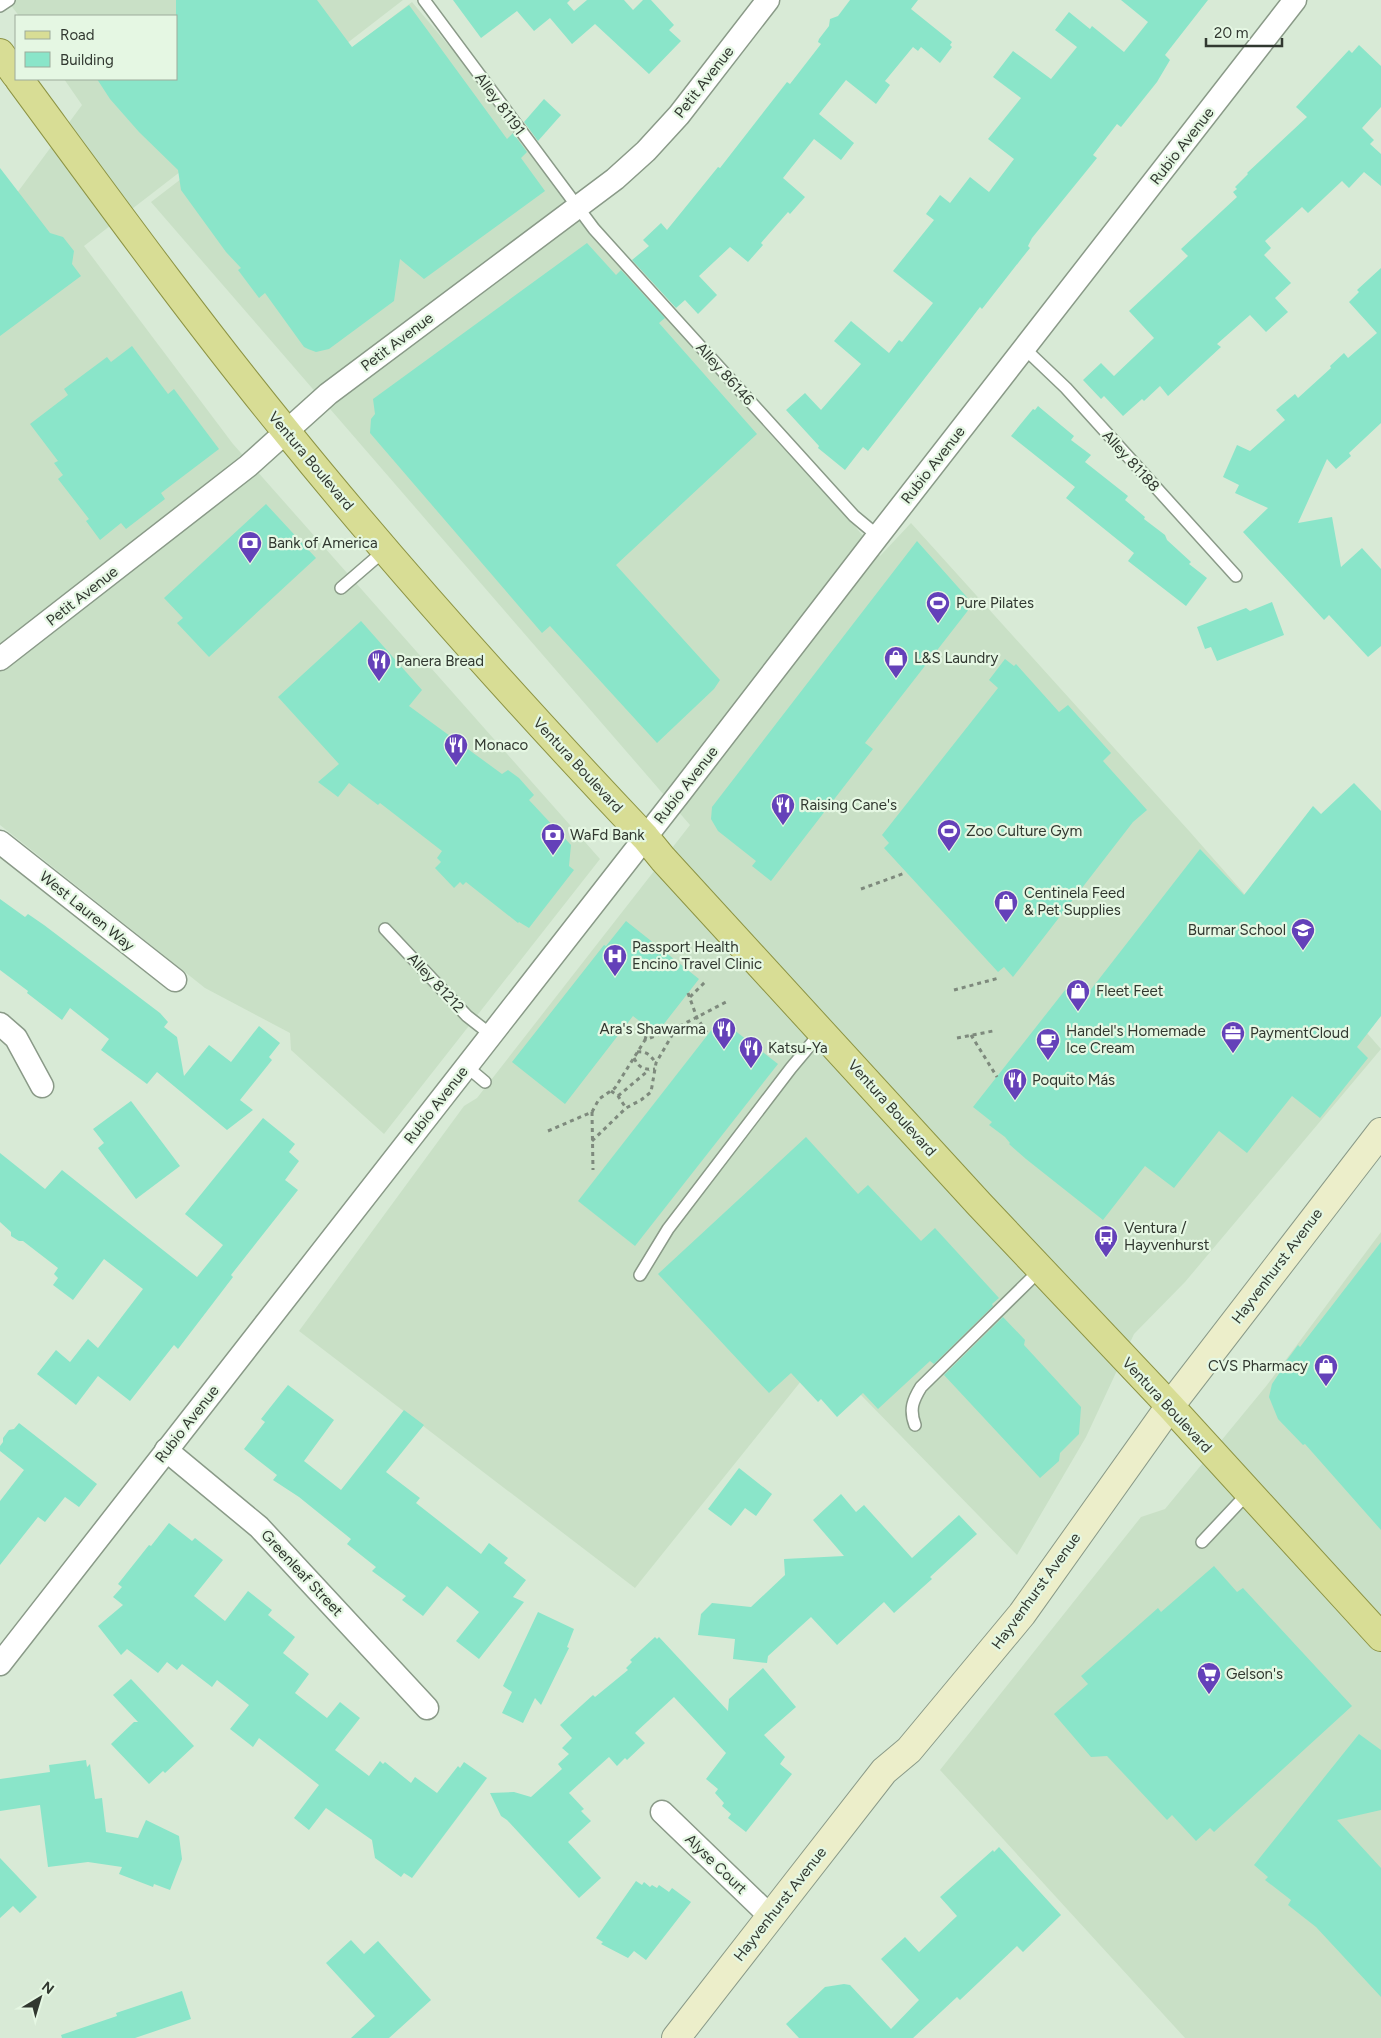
<svg xmlns="http://www.w3.org/2000/svg" width="1381" height="2038" font-family="Figtree,sans-serif">
  <style>
    .built { fill: #c9e0c6 }
    .building { fill: #8ae5c9 }
    .lines { fill: none; stroke-linecap: round; stroke-linejoin: round }
    .service-casing { stroke: #8a9a88; stroke-width: 14 }
    .minor-casing { stroke: #8a9a88; stroke-width: 25 }
    .secondary-casing { stroke: #8a9a88; stroke-width: 30 }
    .primary-casing { stroke: #8d9444; stroke-width: 30 }
    .path { stroke: #7e8a7d; stroke-width: 3; stroke-dasharray: 4 4; stroke-linecap: butt }
    .service { stroke: #fff; stroke-width: 11 }
    .minor { stroke: #fff; stroke-width: 22 }
    .secondary { stroke: #eceeca; stroke-width: 28 }
    .primary { stroke: #d8dd95; stroke-width: 28 }
    .labels { text-anchor: middle; dominant-baseline: central; stroke-width: 4.5; stroke-linejoin: round; paint-order: stroke }
    .street-label { font-size: 15px; fill: #313830; stroke: #e5f7e3 }
    .poi-label { font-size: 15px; fill: #313830; stroke: #e5f7e3; text-anchor: start }
  </style>
  <rect width="100%" height="100%" fill="#d8ead6"/>
  <g class="built">
    <polygon points="7,0 403,0 84,246 233,444 600,859 384,1134 291,1050 290,1033 205,988 0,825 0,216 82,105 64,79 176,79 176,16 19,16"/>
    <polygon points="412,2 880,556 911,523 1190,832 1381,1049 1185,1282 1134,1334 1086,1437 1017,1555 822,1355 635,1588 299,1331 464,1106 477,1098 690,825 151,202"/>
    <polygon points="1381,1232 1381,2038 1185,2038 940,1770 1141,1517 1165,1509 1267,1385"/>
  </g>
  <g class="building">
    <polygon points="176,0 317,0 352,47 409,5 507,139 513,133 527,152 521,158 545,191 424,279 400,259 394,301 329,349 316,352 308,349 304,347 265,293 259,298 238,270 241,268 226,252 181,190 178,170 139,132 110,99 97,79 176,79"/>
    <polygon points="453,0 570,0 567,3 574,11 587,0 624,0 633,10 643,0 651,0 674,25 669,30 681,41 649,74 595,24 572,44 550,18 534,31 517,11 481,38"/>
    <polygon points="850,0 918,0 911,9 952,42 950,45 952,47 940,63 921,47 918,51 913,47 885,81 890,85 876,104 846,80 819,114 854,143 841,160 814,139 783,178 805,197 790,214 788,212 761,243 763,245 748,262 730,247 699,276 717,295 698,314 685,300 676,308 632,260 649,246 643,240 661,223 667,230 718,167 720,168 787,82 790,84 821,44 818,42 819,39 829,26 830,19 838,16"/>
    <polygon points="1121,0 1208,0 1165,55 1170,60 1157,82 1121,127 1117,124 1093,155 1097,158 1032,238 1028,246 1030,248 1022,258 982,309 980,307 967,324 868,451 863,447 845,470 818,448 819,446 786,410 805,393 821,410 861,364 834,341 851,321 889,353 899,340 902,342 933,303 893,271 934,220 926,214 940,195 950,203 970,177 989,192 1014,159 988,139 1021,98 993,77 1013,51 1051,79 1077,47 1055,30 1069,12 1090,29 1092,26 1124,52 1148,22"/>
    <polygon points="1359,45 1381,66 1381,107 1362,128 1374,140 1370,144 1381,154 1381,186 1364,172 1349,188 1342,181 1308,213 1302,207 1265,241 1271,248 1264,255 1291,283 1275,298 1288,312 1266,332 1250,315 1217,344 1221,347 1168,396 1160,386 1144,401 1142,399 1123,416 1104,396 1101,399 1083,380 1101,363 1114,376 1154,338 1129,311 1188,256 1181,249 1237,197 1233,192 1237,189 1235,187 1248,174 1247,173 1307,117 1296,107 1349,50 1352,53"/>
    <polygon points="544,99 561,115 538,141 524,122"/>
    <polygon points="0,168 50,233 63,237 74,251 72,264 81,276 0,336"/>
    <polygon points="587,243 616,275 621,270 665,318 659,323 757,434 616,565 720,680 714,689 657,743 550,626 542,633 370,433 371,419 375,414 373,399"/>
    <polygon points="1381,268 1381,423 1349,453 1351,456 1336,469 1327,459 1298,523 1332,517 1341,567 1362,548 1381,569 1381,646 1368,657 1329,615 1324,620 1243,532 1268,508 1235,493 1239,485 1223,477 1237,445 1250,451 1285,420 1276,410 1295,394 1298,398 1331,368 1330,366 1344,353 1348,358 1377,333 1349,302 1359,292 1357,290"/>
    <polygon points="132,346 168,394 174,389 219,449 161,493 165,499 126,529 121,523 100,540 86,521 89,519 58,479 63,475 54,463 58,461 30,424 68,395 64,389 107,357 111,362"/>
    <polygon points="1038,406 1074,436 1071,440 1091,455 1085,462 1128,496 1125,500 1145,517 1144,519 1165,535 1167,540 1191,562 1189,564 1207,578 1186,606 1128,561 1134,553 1066,498 1075,487 1011,436 1033,409 1035,410"/>
    <polygon points="266,504 316,558 209,657 177,623 183,618 164,598"/>
    <polygon points="917,541 973,604 865,743 873,749 771,881 752,866 756,861 718,831 711,819 712,807"/>
    <polygon points="1272,602 1284,635 1217,661 1211,647 1205,649 1197,627 1246,608 1250,611"/>
    <polygon points="361,621 422,690 409,706 502,774 508,770 519,778 534,795 529,800 571,845 569,866 574,870 529,928 519,922 518,923 466,882 463,885 460,882 454,888 435,868 441,862 437,858 442,851 380,803 378,805 349,783 338,797 318,782 339,764 278,697"/>
    <polygon points="1005,659 1014,666 1016,664 1059,712 1068,705 1111,753 1103,761 1147,810 1133,822 1013,977 1004,967 998,972 884,848 889,843 882,835 998,688 989,680"/>
    <polygon points="1354,783 1381,811 1381,1016 1357,1047 1368,1058 1320,1118 1292,1096 1247,1153 1219,1131 1174,1188 1145,1166 1103,1220 1026,1159 1009,1144 1010,1143 1005,1137 989,1125 992,1122 973,1107 1073,980 1089,992 1200,849 1244,895 1313,806 1321,814"/>
    <polygon points="0,899 25,917 28,914 44,925 160,1013 168,1022 164,1027 177,1037 184,1076 209,1045 231,1062 259,1026 280,1043 269,1057 272,1060 240,1100 253,1110 227,1130 157,1072 147,1084 101,1050 109,1039 70,1008 62,1020 27,993 28,991 0,970"/>
    <polygon points="626,921 699,979 656,1034 633,1016 565,1104 512,1062 604,945 606,946"/>
    <polygon points="720,1019 778,1064 635,1246 578,1201"/>
    <polygon points="131,1101 180,1166 136,1199 98,1148 104,1143 93,1129"/>
    <polygon points="263,1118 295,1144 289,1152 299,1161 285,1180 298,1190 231,1275 233,1277 178,1349 174,1345 130,1401 98,1376 76,1405 37,1374 56,1350 70,1362 88,1339 98,1348 143,1289 104,1259 73,1300 53,1285 58,1278 54,1274 58,1268 23,1241 19,1241 11,1236 11,1232 0,1222 0,1153 45,1189 62,1170 197,1277 223,1245 185,1214"/>
    <polygon points="806,1137 858,1194 868,1185 921,1241 935,1228 999,1298 992,1304 993,1306 934,1364 930,1361 878,1409 863,1393 837,1417 821,1399 818,1402 791,1373 769,1393 658,1274"/>
    <polygon points="1381,1242 1381,1530 1305,1444 1303,1445 1278,1419 1269,1397 1272,1384 1282,1369 1281,1368 1298,1345 1300,1347"/>
    <polygon points="1003,1317 1025,1340 1024,1345 1081,1407 1079,1434 1060,1453 1059,1461 1040,1478 944,1375"/>
    <polygon points="288,1385 334,1420 304,1461 341,1490 404,1410 424,1425 386,1472 420,1498 416,1503 481,1554 489,1543 508,1558 504,1563 526,1580 513,1597 524,1602 479,1659 456,1641 479,1612 447,1586 423,1616 402,1600 406,1596 372,1571 376,1567 347,1544 351,1539 299,1497 273,1480 277,1475 244,1449 265,1422 261,1419"/>
    <polygon points="19,1423 97,1484 79,1507 65,1497 45,1522 38,1517 0,1565 0,1501 24,1470 0,1451 0,1446 3,1442 3,1438 9,1430 14,1429"/>
    <polygon points="739,1468 772,1494 756,1516 745,1508 731,1526 708,1509"/>
    <polygon points="841,1494 856,1512 864,1505 912,1558 959,1515 977,1534 930,1577 932,1579 894,1613 884,1602 837,1645 811,1617 768,1656 767,1663 733,1659 735,1639 698,1635 701,1614 712,1603 751,1607 785,1575 784,1559 844,1556 813,1520"/>
    <polygon points="169,1523 192,1541 195,1538 223,1560 194,1596 225,1621 248,1591 272,1610 268,1615 295,1637 283,1653 309,1674 295,1693 327,1718 340,1702 360,1718 335,1750 369,1776 380,1761 383,1764 385,1762 411,1783 415,1777 437,1793 458,1766 460,1768 464,1762 487,1778 412,1878 404,1873 401,1877 375,1858 372,1840 326,1808 309,1830 294,1818 319,1785 259,1738 253,1747 230,1729 249,1705 217,1680 212,1687 182,1664 177,1670 167,1662 158,1673 127,1649 121,1655 98,1626 123,1605 113,1597 122,1587 118,1584 149,1545 151,1546"/>
    <polygon points="1214,1566 1237,1592 1243,1588 1352,1706 1214,1832 1210,1828 1196,1841 1172,1815 1167,1820 1107,1756 1091,1757 1054,1714 1088,1684 1081,1676 1158,1608 1161,1612"/>
    <polygon points="538,1612 574,1629 567,1647 569,1648 541,1705 535,1698 523,1723 502,1713 512,1692 503,1686"/>
    <polygon points="655,1637 657,1639 659,1637 728,1711 729,1699 763,1668 796,1707 764,1735 785,1757 780,1764 792,1774 746,1832 728,1818 731,1814 722,1806 724,1803 715,1793 718,1789 706,1779 726,1753 674,1697 635,1733 645,1743 627,1760 625,1758 617,1766 609,1757 569,1793 584,1809 581,1811 591,1821 568,1842 601,1878 579,1898 507,1820 501,1816 490,1793 514,1792 531,1797 562,1769 558,1764 569,1754 562,1748 572,1738 560,1725 593,1695 595,1697 628,1670 626,1668 632,1662 630,1660"/>
    <polygon points="131,1679 194,1746 165,1773 163,1771 149,1784 111,1744 134,1722 138,1722 113,1695"/>
    <polygon points="1359,1734 1381,1750 1381,1810 1337,1820 1381,1868 1381,1997 1316,1927 1288,1905 1291,1900 1265,1880 1268,1877 1254,1865"/>
    <polygon points="86,1760 87,1767 90,1764 95,1799 102,1798 106,1832 138,1838 146,1820 179,1836 182,1859 170,1890 154,1884 153,1887 119,1874 122,1867 88,1862 48,1867 40,1805 0,1811 0,1779 50,1772 49,1765"/>
    <polygon points="999,1847 1061,1915 1023,1952 1017,1946 960,2000 957,1997 913,2038 799,2038 786,2024 825,1987 844,1984 850,1985 891,2029 919,2000 881,1959 905,1937 919,1952 957,1916 940,1897 993,1850 994,1852"/>
    <polygon points="0,1858 37,1897 20,1913 13,1906 0,1918"/>
    <polygon points="636,1881 642,1885 644,1882 650,1887 652,1885 657,1888 659,1885 669,1892 672,1888 691,1902 646,1960 634,1951 628,1958 601,1944 603,1942 596,1938"/>
    <polygon points="351,1940 364,1954 378,1941 431,2000 389,2038 351,2038 375,2016 326,1963"/>
    <polygon points="182,1991 191,2019 135,2038 62,2038 61,2035 117,2016 116,2013"/>
  </g>
  <g class="lines">
    <g class="service-casing">
      <g id="service">
        <polyline points="424,0 594,229 854,516 878,536"/>
        <polyline points="0,6 9,0"/>
        <polyline points="1024,348 1066,388 1236,576"/>
        <polyline points="341,588 385,550"/>
        <polyline points="385,929 467,1016 490,1034"/>
        <polyline points="466,1066 485,1082"/>
        <polyline points="640,1275 668,1229 791,1068 822,1031"/>
        <path d="M915,1425C909,1409 913,1400 921,1387L1041,1269"/>
        <polyline points="1202,1542 1248,1493"/>
      </g>
    </g>
    <g class="minor-casing">
      <g id="minor">
        <polyline points="0,659 248,466 328,394 615,179 646,151 679,115 768,0"/>
        <polyline points="0,842 175,980"/>
        <polyline points="0,1024 16,1038 42,1086"/>
        <polyline points="166,1450 259,1527 427,1708"/>
        <polyline points="0,1664 680,793 878,536 1295,0"/>
        <polyline points="662,1812 771,1917"/>
      </g>
    </g>
    <g class="secondary-casing">
      <polyline id="secondary" points="676,2038 884,1771 909,1750 1022,1614 1170,1406 1381,1132"/>
    </g>
    <g class="primary-casing">
      <g id="primary">
        <polyline points="0,53 16,75"/>
        <path d="M19,79C106,197 192,316 285,430C399,571 520,705 645,837L663,859L980,1205L1170,1406L1381,1637"/>
      </g>
    </g>
    <g class="path">
      <polyline points="861,889 905,873"/>
      <polyline points="954,990 999,978"/>
      <polyline points="688,993 697,1018 708,1034"/>
      <polyline points="690,997 707,980"/>
      <polyline points="971,1035 997,1077"/>
      <polyline points="957,1038 993,1031"/>
      <polyline points="645,1040 648,1028"/>
      <path d="M637,1052C647,1051 650,1055 656,1063"/>
      <path d="M634,1058C639,1068 644,1070 655,1069"/>
      <polyline points="611,1091 618,1096 626,1108"/>
      <polyline points="618,1096 649,1070"/>
      <polyline points="592,1112 593,1170"/>
      <polyline points="548,1131 592,1112 599,1099 615,1088 645,1040 676,1028 728,1001"/>
      <polyline points="592,1141 626,1108 641,1100 651,1092 656,1063 675,1030"/>
    </g>
    <use href="#service" class="service"/>
    <use href="#minor" class="minor"/>
    <use href="#secondary" class="secondary"/>
    <use href="#primary" class="primary"/>
  </g>
  <defs>
    <g id="bank-pin" transform="scale(1.25)"><path d="M0 17L-7.5 6A9.5 9.5 0 1 1 7.5 6Z" fill="#6441b9" stroke="#e5f7e3"/><path d="M-6-4H6V4H-6ZM0-2.3a2.3 2.3 0 1 0 0 4.6a2.3 2.3 0 1 0 0-4.6Z" fill="#fff"/></g>
    <g id="stadium-pin" transform="scale(1.25)"><path d="M0 17L-7.5 6A9.5 9.5 0 1 1 7.5 6Z" fill="#6441b9" stroke="#e5f7e3"/><path d="M0-5a6.5 5 0 1 0 0 10a6.5 5 0 1 0 0-10ZM-3.5-1.8h7v3.6h-7Z" fill="#fff"/></g>
    <g id="shop-pin" transform="scale(1.25)"><path d="M0 17L-7.5 6A9.5 9.5 0 1 1 7.5 6Z" fill="#6441b9" stroke="#e5f7e3"/><path d="M-5-2.5h2.3a2.7 3.5 0 0 1 5.4 0H5L5.5 6h-11ZM-1.5-2.5h3a1.5 2.3 0 0 0-3 0Z" fill="#fff"/></g>
    <g id="restaurant-pin" transform="scale(1.25)"><path d="M0 17L-7.5 6A9.5 9.5 0 1 1 7.5 6Z" fill="#6441b9" stroke="#e5f7e3"/><path d="M-5-6h1v4h1v-4h1v4h1v-4h1v5L-1.5 .5V6h-2V.5L-5-1ZM5-6V6H3V1.5H1.5Q1.5-4 5-6Z" fill="#fff"/></g>
    <g id="school-pin" transform="scale(1.25)"><path d="M0 17L-7.5 6A9.5 9.5 0 1 1 7.5 6Z" fill="#6441b9" stroke="#e5f7e3"/><path d="M0-5L7-2L0 1L-7-2ZM-4 1L0 2.5L4 1V4Q0 6-4 4Z" fill="#fff"/></g>
    <g id="hospital-pin" transform="scale(1.25)"><path d="M0 17L-7.5 6A9.5 9.5 0 1 1 7.5 6Z" fill="#6441b9" stroke="#e5f7e3"/><path d="M-5-5h3v3.5h4V-5h3V5h-3V1.5h-4V5h-3Z" fill="#fff"/></g>
    <g id="office-pin" transform="scale(1.25)"><path d="M0 17L-7.5 6A9.5 9.5 0 1 1 7.5 6Z" fill="#6441b9" stroke="#e5f7e3"/><path d="M-6-3h4V-5.5h4V-3h4V5H-6ZM-1-4.5V-3h2v-1.5ZM-6 0V1H6V0Z" fill="#fff"/></g>
    <g id="cafe-pin" transform="scale(1.25)"><path d="M0 17L-7.5 6A9.5 9.5 0 1 1 7.5 6Z" fill="#6441b9" stroke="#e5f7e3"/><path d="M-5.5-4.5H6V0H3Q3 3.5 0 3.5H-2.5Q-5.5 3.5-5.5 0ZM3-3.2v2h1.7v-2ZM-6 4.5H4V6H-6Z" fill="#fff"/></g>
    <g id="bus-pin" transform="scale(1.25)"><path d="M0 17L-7.5 6A9.5 9.5 0 1 1 7.5 6Z" fill="#6441b9" stroke="#e5f7e3"/><path d="M-5-6H5V4H4V6H2V4H-2V6H-4V4H-5ZM-3.5-4V0h7V-4ZM-3.5 1.2v1.5H-2V1.2ZM2 1.2v1.5H3.5V1.2Z" fill="#fff"/></g>
    <g id="supermarket-pin" transform="scale(1.25)"><path d="M0 17L-7.5 6A9.5 9.5 0 1 1 7.5 6Z" fill="#6441b9" stroke="#e5f7e3"/><path d="M-6-5.5h2.5l.6 2H6L4.5 2H-2.5L-4.4-4H-6ZM-1.5 3.2a1.3 1.3 0 1 0 .1 0ZM3 3.2a1.3 1.3 0 1 0 .1 0Z" fill="#fff"/></g>
  </defs>
  <g fill-rule="evenodd">
    <use href="#bank-pin" x="250" y="543"/>
    <use href="#stadium-pin" x="938" y="603"/>
    <use href="#shop-pin" x="896" y="658"/>
    <use href="#restaurant-pin" x="379" y="661"/>
    <use href="#restaurant-pin" x="456" y="745"/>
    <use href="#restaurant-pin" x="783" y="805"/>
    <use href="#stadium-pin" x="949" y="831"/>
    <use href="#bank-pin" x="553" y="835"/>
    <use href="#shop-pin" x="1006" y="902"/>
    <use href="#school-pin" x="1303" y="930"/>
    <use href="#hospital-pin" x="615" y="956"/>
    <use href="#shop-pin" x="1078" y="991"/>
    <use href="#restaurant-pin" x="724" y="1029"/>
    <use href="#office-pin" x="1233" y="1033"/>
    <use href="#cafe-pin" x="1048" y="1040"/>
    <use href="#restaurant-pin" x="751" y="1048"/>
    <use href="#restaurant-pin" x="1015" y="1080"/>
    <use href="#bus-pin" x="1106" y="1237"/>
    <use href="#shop-pin" x="1326" y="1366"/>
    <use href="#supermarket-pin" x="1209" y="1674"/>
  </g>
  <g class="labels">
    <g class="street-label">
      <text transform="translate(704 82) rotate(-52)">Petit Avenue</text>
      <text transform="translate(500 104) rotate(54)">Alley 81191</text>
      <text transform="translate(1182 146) rotate(-52)">Rubio Avenue</text>
      <text transform="translate(397 342) rotate(-37)">Petit Avenue</text>
      <text transform="translate(725 374) rotate(48)">Alley 86146</text>
      <text transform="translate(311 461) rotate(50)">Ventura Boulevard</text>
      <text transform="translate(1131 461) rotate(48)">Alley 81188</text>
      <text transform="translate(933 465) rotate(-52)">Rubio Avenue</text>
      <text transform="translate(82 596) rotate(-38)">Petit Avenue</text>
      <text transform="translate(578 765) rotate(47)">Ventura Boulevard</text>
      <text transform="translate(686 785) rotate(-52)">Rubio Avenue</text>
      <text transform="translate(87 911) rotate(39)">West Lauren Way</text>
      <text transform="translate(436 983) rotate(47)">Alley 81212</text>
      <text transform="translate(436 1105) rotate(-52)">Rubio Avenue</text>
      <text transform="translate(892 1108) rotate(48)">Ventura Boulevard</text>
      <text transform="translate(1277 1266) rotate(-53)">Hayvenhurst Avenue</text>
      <text transform="translate(1167 1405) rotate(47)">Ventura Boulevard</text>
      <text transform="translate(187 1424) rotate(-52)">Rubio Avenue</text>
      <text transform="translate(302 1573) rotate(47)">Greenleaf Street</text>
      <text transform="translate(1036 1591) rotate(-54)">Hayvenhurst Avenue</text>
      <text transform="translate(716 1864) rotate(44)">Alyse Court</text>
      <text transform="translate(780 1904) rotate(-52)">Hayvenhurst Avenue</text>
    </g>
    <g class="poi-label">
      <text x="268" y="543">Bank of America</text>
      <text x="956" y="603">Pure Pilates</text>
      <text x="914" y="658">L&amp;S Laundry</text>
      <text x="396" y="661">Panera Bread</text>
      <text x="474" y="745">Monaco</text>
      <text x="800" y="805">Raising Cane's</text>
      <text x="966" y="831">Zoo Culture Gym</text>
      <text x="570" y="835">WaFd Bank</text>
      <text x="1024" y="893">Centinela Feed<tspan x="1024" dy="17">&amp; Pet Supplies</tspan></text>
      <text x="1286" y="930" text-anchor="end">Burmar School</text>
      <text x="632" y="947">Passport Health<tspan x="632" dy="17">Encino Travel Clinic</tspan></text>
      <text x="1096" y="991">Fleet Feet</text>
      <text x="706" y="1029" text-anchor="end">Ara's Shawarma</text>
      <text x="1066" y="1031">Handel's Homemade<tspan x="1066" dy="17">Ice Cream</tspan></text>
      <text x="1250" y="1033">PaymentCloud</text>
      <text x="768" y="1048">Katsu-Ya</text>
      <text x="1032" y="1080">Poquito Más</text>
      <text x="1124" y="1228">Ventura /<tspan x="1124" dy="17">Hayvenhurst</tspan></text>
      <text x="1308" y="1366" text-anchor="end">CVS Pharmacy</text>
      <text x="1226" y="1674">Gelson's</text>
    </g>
  </g>
  <rect x="15" y="15" width="162" height="65" fill="#e5f7e3" stroke="#9dab9b"/>
  <rect x="25" y="31" width="25" height="8" fill="#d8dd95" stroke="#9dab9b"/>
  <text x="60" y="40" font-size="15" fill="#313830">Road</text>
  <rect x="25" y="52" width="25" height="15" fill="#8ae5c9" stroke="#9dab9b"/>
  <text x="60" y="65" font-size="15" fill="#313830">Building</text>
  <g transform="translate(40 1998) rotate(38)" stroke="#e5f7e3" stroke-width="4" paint-order="stroke">
  <path d="M0-4L9 19L0 12L-9 19Z" fill="#313830"/>
  <text y="-8" font-size="14" font-weight="bold" text-anchor="middle" fill="#313830">N</text>
  </g>
  <path d="M1206 38v8h76v-8" fill="none" stroke="#313830" stroke-width="2.5"/>
  <text x="1214" y="38" font-size="15" fill="#313830" stroke="#e5f7e3" stroke-width="4" paint-order="stroke">20 m</text>
</svg>
